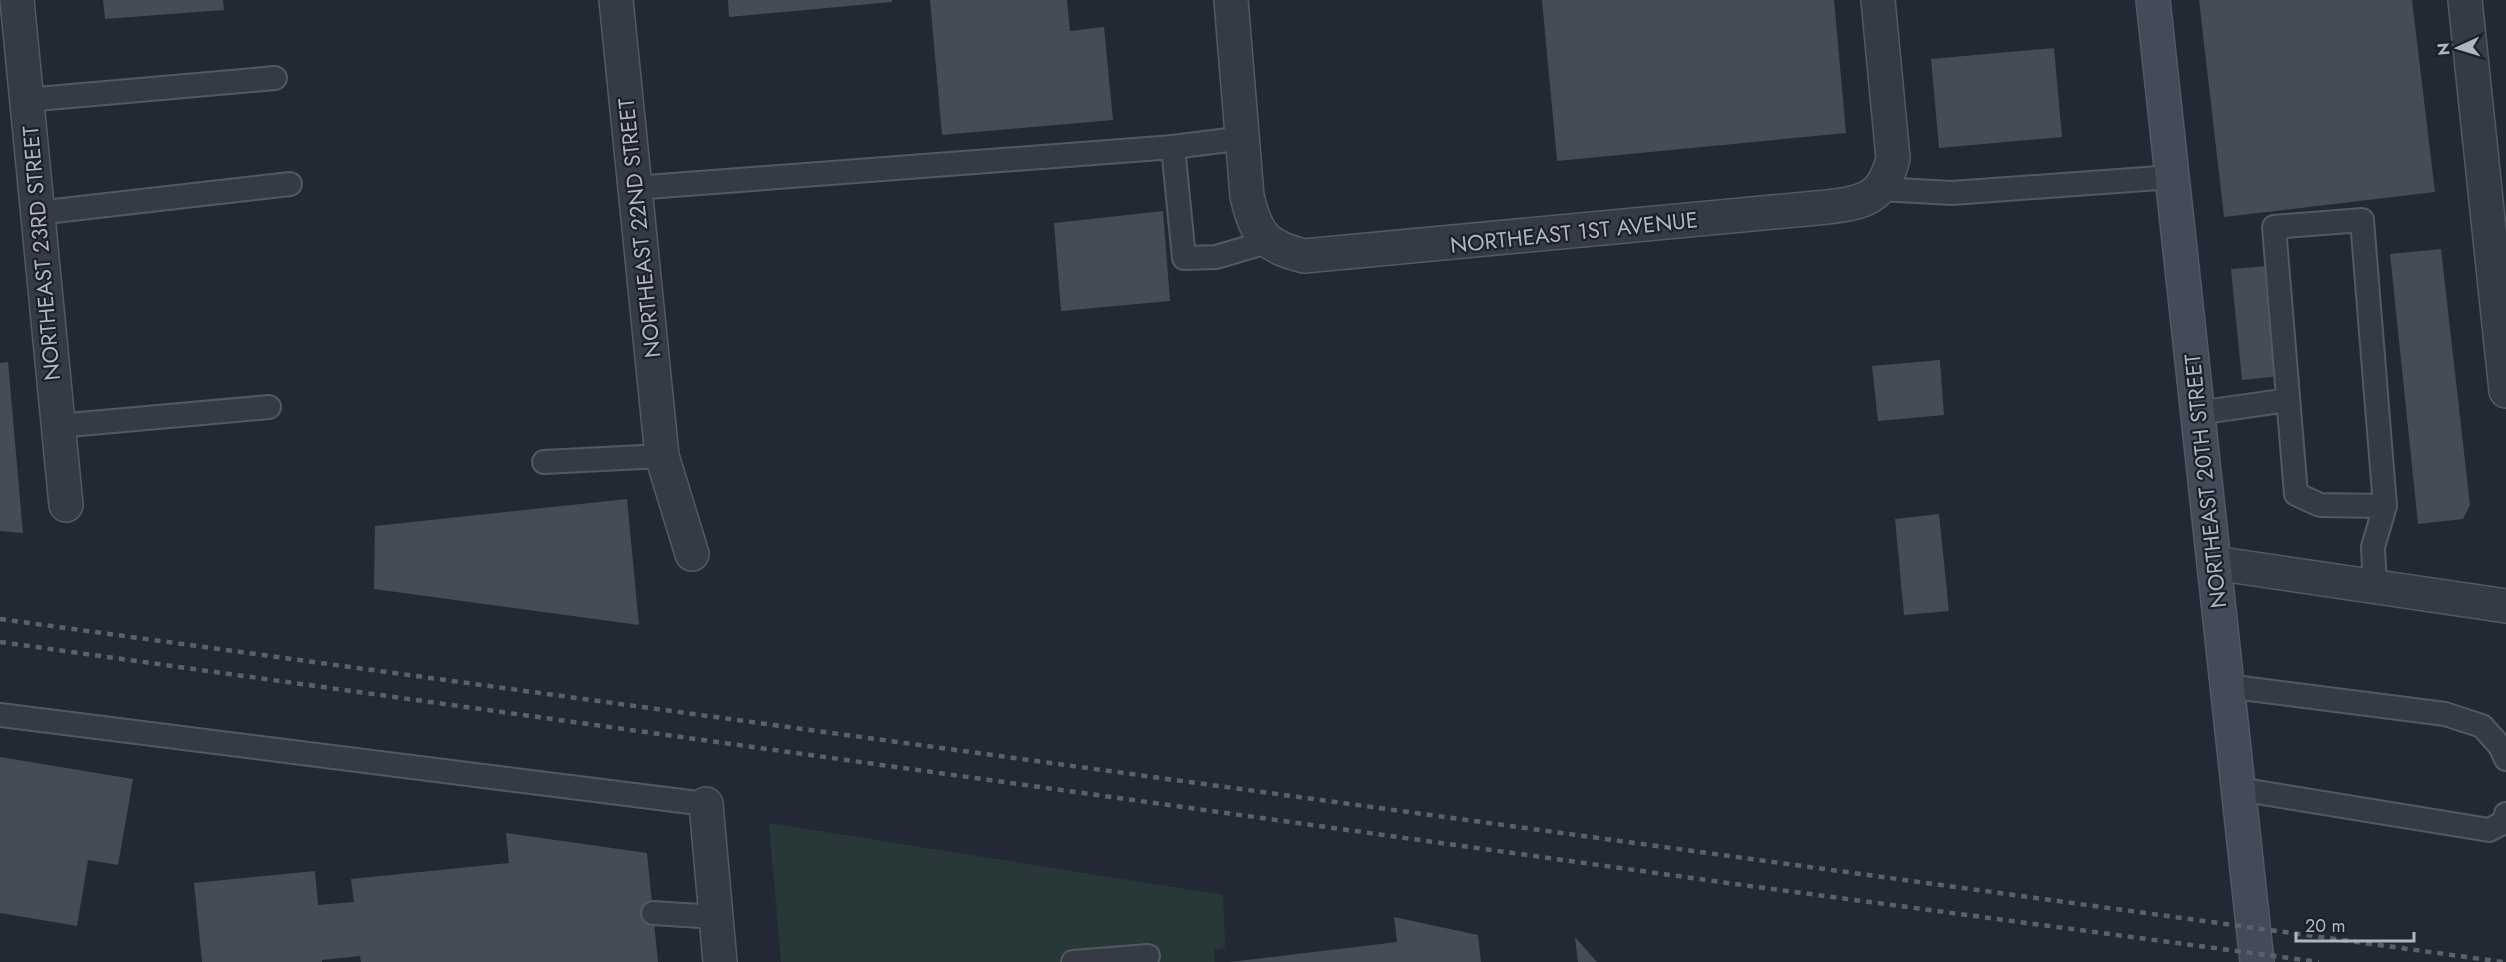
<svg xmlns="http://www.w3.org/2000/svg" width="2506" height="962" font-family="Jost,sans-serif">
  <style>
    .green { fill: #283839 }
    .building { fill: #444c58 }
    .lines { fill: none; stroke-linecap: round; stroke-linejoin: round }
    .lane-casing { stroke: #535962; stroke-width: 26 }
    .street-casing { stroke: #535962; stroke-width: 36 }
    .secondary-casing { stroke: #535962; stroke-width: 36 }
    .lane { stroke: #353b45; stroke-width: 22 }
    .street { stroke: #353b45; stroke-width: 33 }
    .secondary { stroke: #444a57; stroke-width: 33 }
    .rail { stroke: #5a616d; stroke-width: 4.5; stroke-dasharray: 6 6; stroke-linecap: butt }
    .labels { text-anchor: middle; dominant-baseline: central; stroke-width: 4.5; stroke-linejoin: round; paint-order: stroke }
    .street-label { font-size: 22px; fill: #b0b6c1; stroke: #1b2029 }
  </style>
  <rect width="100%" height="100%" fill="#222934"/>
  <polygon class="green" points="769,823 1223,895 1225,948 1214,950 1215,962 781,962"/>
  <g class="building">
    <polygon points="103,0 223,0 224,10 105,19"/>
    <polygon points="728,0 892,0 892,2 729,17"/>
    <polygon points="930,0 1067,0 1070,31 1104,27 1113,120 942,135"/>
    <polygon points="1542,0 1834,0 1846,133 1557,161"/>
    <polygon points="2199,0 2412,0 2435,192 2224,217"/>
    <polygon points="2054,48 2062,137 1939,148 1931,59"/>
    <polygon points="1163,211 1170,301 1061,311 1054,223"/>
    <polygon points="2441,249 2470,505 2463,519 2418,524 2390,254"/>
    <polygon points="2268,266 2280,376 2242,380 2231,269"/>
    <polygon points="1940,360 1944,415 1878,421 1872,366"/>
    <polygon points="8,362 23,533 0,531 0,363"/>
    <polygon points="627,499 639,625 374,589 375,526"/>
    <polygon points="1939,514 1949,611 1904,615 1895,519"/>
    <polygon points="0,757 133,779 118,865 88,860 77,926 0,913"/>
    <polygon points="506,833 647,853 658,962 361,962 360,956 322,960 322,962 202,962 194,883 315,871 318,905 354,902 351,879 509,863"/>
    <polygon points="1394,917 1478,935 1481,962 1230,962 1397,942"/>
    <polygon points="1575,937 1597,962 1578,962"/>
  </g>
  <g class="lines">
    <g class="lane-casing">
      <g id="lane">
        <polyline points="26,100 275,78"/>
        <polyline points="1173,147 1184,258 1216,257 1267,242"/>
        <polyline points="634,188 1173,147 1244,138"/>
        <polyline points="1880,189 1952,193 2172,177"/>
        <polyline points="37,213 290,184"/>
        <polyline points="2197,413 2288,400"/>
        <polyline points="58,426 269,407"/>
        <polyline points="544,462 662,456"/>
        <polyline points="2375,588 2373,547 2385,506 2362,220 2274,227 2296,494 2320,505 2385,506"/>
        <polyline points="2226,686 2445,714 2482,726 2500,746 2506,759"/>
        <polyline points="0,715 706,804"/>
        <polyline points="2238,789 2489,830 2503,823 2506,814"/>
        <polyline points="653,913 716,917"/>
        <polyline points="1073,962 1148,956"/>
      </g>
    </g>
    <g class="street-casing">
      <g id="street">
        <polyline points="17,0 66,505"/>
        <polyline points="616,0 662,456 692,554"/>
        <path d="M1231,0L1247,196C1256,235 1265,246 1304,256L1827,207C1864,203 1884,198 1893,158L1878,0"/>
        <polyline points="2465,0 2506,391"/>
        <polyline points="2214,563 2506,606"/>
        <polyline points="706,804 720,962"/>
      </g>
    </g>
    <g class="secondary-casing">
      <polyline id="secondary" points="2153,0 2257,962"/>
    </g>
    <use href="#lane" class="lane"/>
    <use href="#street" class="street"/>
    <use href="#secondary" class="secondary"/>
    <g class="rail">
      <polyline points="0,619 2503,962"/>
      <polyline points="0,642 1735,884 2319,962"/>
    </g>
  </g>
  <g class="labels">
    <g class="street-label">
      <text transform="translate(639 228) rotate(-96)">NORTHEAST 22ND STREET</text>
      <text transform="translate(1574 232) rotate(-6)">NORTHEAST 1ST AVENUE</text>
      <text transform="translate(41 253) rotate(-95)">NORTHEAST 23RD STREET</text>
      <text transform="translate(2205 481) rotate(-96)">NORTHEAST 20TH STREET</text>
    </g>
  </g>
  <g transform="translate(2458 48) rotate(266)" stroke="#1b2029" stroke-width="4.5" paint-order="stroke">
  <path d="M0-4.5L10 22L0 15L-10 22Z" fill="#b0b6c1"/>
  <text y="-9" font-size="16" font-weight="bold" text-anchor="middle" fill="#b0b6c1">N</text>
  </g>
  <path d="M2296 932v9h118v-9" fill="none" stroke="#b0b6c1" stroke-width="3"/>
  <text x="2305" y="932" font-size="18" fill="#b0b6c1" stroke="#1b2029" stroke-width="4.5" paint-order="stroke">20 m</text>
</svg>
